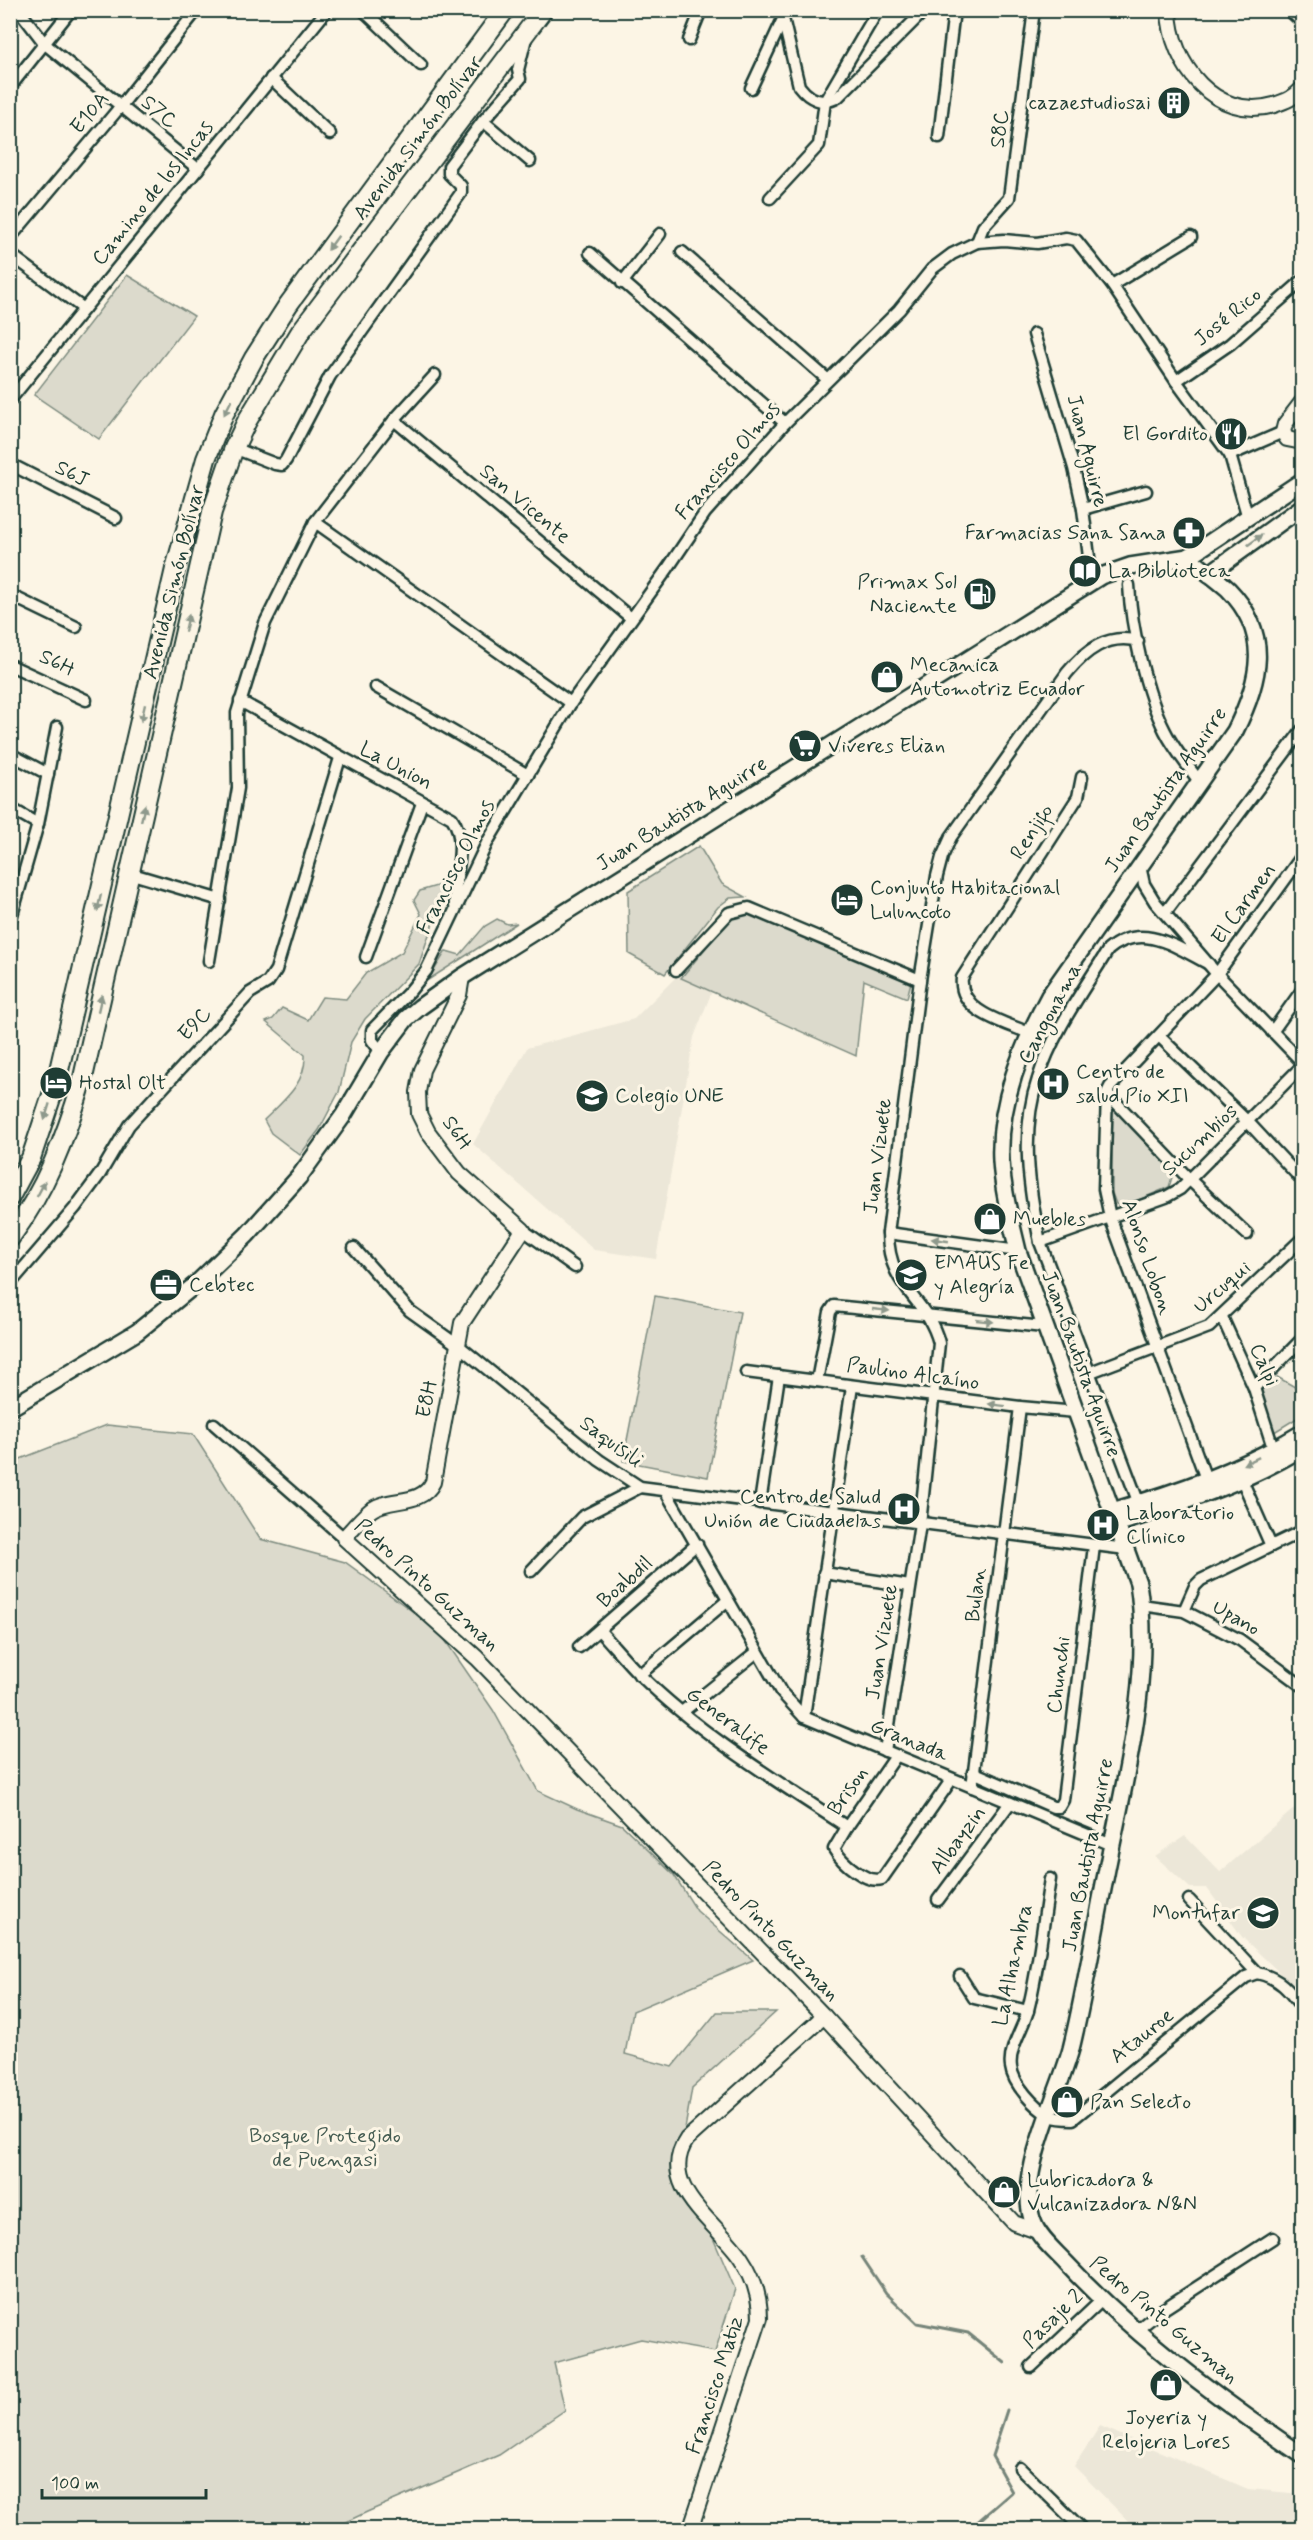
<svg xmlns="http://www.w3.org/2000/svg" width="1313" height="2540" font-family="Mynerve,sans-serif">
  <style>
    .built { fill: #ece7d8 }
    .green { fill: #dcdacc; stroke: #7e8c80; stroke-width: 1.5 }
    .lines { fill: none; stroke-linecap: round; stroke-linejoin: round }
    .stream { stroke: #758479; stroke-width: 3 }
    .minor-casing { stroke: #1f3d34; stroke-width: 15 }
    .tertiary-casing { stroke: #1f3d34; stroke-width: 18 }
    .secondary-casing { stroke: #1f3d34; stroke-width: 20 }
    .trunk-casing { stroke: #1f3d34; stroke-width: 22 }
    .minor { stroke: #fcf5e5; stroke-width: 10 }
    .tertiary { stroke: #fcf5e5; stroke-width: 14 }
    .secondary { stroke: #fcf5e5; stroke-width: 15 }
    .trunk { stroke: #fcf5e5; stroke-width: 18 }
    .oneway { fill: #8e998c }
    .labels { text-anchor: middle; dominant-baseline: central; stroke-width: 6; stroke-linejoin: round; paint-order: stroke }
    .poi-label { font-size: 21px; fill: #1f3d34; stroke: #fcf5e5; text-anchor: start }
    .street-label { font-size: 21px; fill: #1f3d34; stroke: #fcf5e5 }
    .park-label { font-size: 21px; fill: #455c52; stroke: #fcf5e5 }
  </style>
  <rect width="100%" height="100%" fill="#fcf5e5"/>
  <filter id="ink" filterUnits="userSpaceOnUse"><feTurbulence type="fractalNoise" baseFrequency=".0167" numOctaves="2"/><feDisplacementMap in="SourceGraphic" scale="12" xChannelSelector="R" yChannelSelector="G"/><feConvolveMatrix kernelMatrix="1 2 1 2 8 2 1 2 1" color-interpolation-filters="sRGB"/></filter>
  <g filter="url(#ink)">
    <g class="built">
      <polygon points="677,976 712,991 694,1037 656,1259 594,1250 473,1144 527,1048 634,1019"/>
      <polygon points="1302,1802 1302,1994 1242,1937 1207,1888 1190,1888 1155,1856 1185,1836 1220,1872"/>
      <polygon points="1100,2426 1248,2489 1302,2494 1302,2529 1136,2529 1074,2466"/>
    </g>
    <g class="green">
      <polygon points="127,275 194,316 99,439 34,395"/>
      <polygon points="699,846 722,884 746,897 730,898 718,907 665,974 629,954 628,891"/>
      <path d="M443,884L439,905L419,964L365,1019L351,1042L339,1092L319,1130L300,1155L271,1133L264,1120C283,1101 306,1084 305,1055L266,1022L273,1019L282,1008L308,1020L322,997L346,999L366,973L402,952L421,914L414,900L420,891Z"/>
      <polygon points="742,913 755,913 911,982 907,998 864,980 856,1056 681,978 731,917"/>
      <polygon points="497,919 507,924 517,923 428,980 446,951 460,955 485,926"/>
      <polygon points="1112,1104 1174,1171 1169,1187 1122,1207 1116,1204 1112,1193"/>
      <polygon points="655,1296 740,1312 708,1477 623,1461"/>
      <polygon points="1272,1374 1302,1391 1302,1415 1271,1434 1257,1390"/>
      <polygon points="107,1425 193,1434 260,1539 345,1562 438,1630 493,1710 538,1791 577,1809 622,1825 674,1875 697,1911 753,1960 633,2011 625,2054 672,2067 717,2012 776,2012 692,2088 678,2169 707,2224 735,2289 715,2352 641,2339 554,2363 565,2410 499,2455 367,2512 331,2529 11,2529 10,1463"/>
    </g>
    <g class="lines">
      <g class="stream">
        <polyline points="862,2257 886,2293 917,2323 968,2333 1005,2363"/>
        <polyline points="973,2530 974,2525 1012,2492 992,2456 1007,2410"/>
      </g>
      <g class="minor-casing">
        <g id="minor">
          <polyline points="19,10 45,44 198,169"/>
          <polyline points="363,10 421,65"/>
          <path d="M781,10L799,86C809,99 823,106 838,97L925,10"/>
          <polyline points="1289,10 1302,22"/>
          <polyline points="526,38 518,70 520,79 483,121 530,161"/>
          <polyline points="689,40 701,10"/>
          <polyline points="271,78 330,134"/>
          <polyline points="10,87 71,10"/>
          <polyline points="751,88 783,19"/>
          <polyline points="939,137 954,10"/>
          <polyline points="770,198 819,145 825,101 878,10"/>
          <polyline points="10,238 120,107 197,10"/>
          <polyline points="977,242 983,227 1009,198 1034,10"/>
          <polyline points="682,252 827,379"/>
          <polyline points="590,253 785,423"/>
          <polyline points="10,254 84,309"/>
          <polyline points="622,283 660,234"/>
          <polyline points="1112,285 1191,237"/>
          <polyline points="1034,334 1074,468 1083,509 1092,581"/>
          <polyline points="1176,381 1230,344 1302,281"/>
          <polyline points="10,400 327,10"/>
          <polyline points="394,420 631,618"/>
          <polyline points="234,448 275,464 282,465 286,460 330,376 461,193 461,186 449,174 449,166 483,121"/>
          <polyline points="1230,455 1283,432"/>
          <polyline points="10,464 116,518"/>
          <polyline points="1083,509 1146,491"/>
          <polyline points="315,522 571,703"/>
          <path d="M1129,585C1131,627 1146,694 1165,731C1174,749 1187,765 1199,781"/>
          <polyline points="10,595 76,627"/>
          <polyline points="10,665 86,700"/>
          <polyline points="376,687 528,775"/>
          <path d="M240,701L452,818C469,843 453,877 455,906"/>
          <polyline points="10,754 48,774"/>
          <polyline points="10,808 38,824"/>
          <polyline points="1140,866 1144,884 1155,902 1217,974 1302,1062"/>
          <polyline points="129,873 220,900"/>
          <polyline points="1165,913 1302,730"/>
          <polyline points="10,922 38,824 57,727"/>
          <polyline points="366,957 422,803"/>
          <polyline points="209,961 238,788 237,713 265,623 315,522 394,420 435,375"/>
          <polyline points="676,970 729,913 749,908 920,980"/>
          <polyline points="1272,1032 1302,990"/>
          <path d="M1029,1033C1004,1022 958,1012 962,978L1078,797L1082,777"/>
          <polyline points="1160,1037 1248,1122 1302,1180"/>
          <polyline points="381,1052 372,1040 372,1030 410,991 426,971 488,841 571,703 668,568 705,513 785,423 899,310 932,269 952,254 977,242 1004,240 1037,243 1066,238 1076,240 1112,285 1176,381 1230,455 1248,518"/>
          <polyline points="1107,1093 1190,1180 1247,1234"/>
          <polyline points="523,1230 575,1267"/>
          <polyline points="888,1233 1018,1251"/>
          <polyline points="1040,1242 1166,1197 1180,1189 1302,1066"/>
          <polyline points="354,1248 410,1311 459,1346 599,1460 640,1487 1126,1549"/>
          <polyline points="10,1284 75,1208 100,1174 129,1125 250,993 268,982 276,970 340,758"/>
          <polyline points="1222,1317 1254,1388 1275,1454"/>
          <polyline points="746,1372 1020,1407 1076,1412"/>
          <polyline points="1088,1373 1209,1327 1302,1239"/>
          <polyline points="817,1381 830,1312 834,1306 1044,1327"/>
          <polyline points="1254,1388 1302,1339"/>
          <polyline points="214,1424 344,1538"/>
          <polyline points="1206,1479 1110,1217 1104,1189 1107,1093 1110,1087 1217,974 1302,856"/>
          <polyline points="1242,1480 1271,1546"/>
          <polyline points="666,1492 781,1692 804,1717 1112,1845"/>
          <polyline points="760,1503 779,1376"/>
          <path d="M1141,1509L1040,1242C1029,1189 1020,1131 1038,1079C1052,1033 1083,991 1108,950C1142,921 1176,947 1209,964"/>
          <polyline points="531,1571 582,1517 640,1487"/>
          <polyline points="824,1573 910,1586"/>
          <polyline points="1141,1605 1184,1611 1240,1640 1302,1686"/>
          <polyline points="1184,1611 1195,1586 1201,1580 1302,1531"/>
          <path d="M600,1631C613,1645 626,1661 640,1675C701,1735 775,1780 847,1827"/>
          <polyline points="579,1647 697,1544"/>
          <polyline points="639,1675 728,1600"/>
          <polyline points="682,1712 757,1652"/>
          <polyline points="804,1717 852,1386"/>
          <path d="M885,1751L920,1524L939,1343C927,1297 888,1289 888,1233L920,980L937,876L942,857L951,837L1067,673C1085,651 1107,633 1138,641"/>
          <path d="M896,1756L847,1827L834,1849C842,1863 867,1884 882,1879L952,1779"/>
          <polyline points="973,1772 1053,1807 1059,1807 1063,1800 1094,1546"/>
          <polyline points="972,1787 1020,1407"/>
          <path d="M1050,1879C1043,1922 1039,1967 1028,2010C1024,2027 1008,2049 1011,2067C1013,2084 1035,2108 1050,2116C1058,2119 1065,2119 1073,2119L1246,1977L1257,1973"/>
          <polyline points="938,1900 1010,1803"/>
          <path d="M1189,1900L1257,1973C1280,1978 1289,1990 1302,2008"/>
          <polyline points="960,1976 974,1998 1028,2011"/>
          <polyline points="1137,2330 1162,2310 1273,2238"/>
          <polyline points="1031,2367 1103,2299"/>
          <polyline points="1020,2468 1083,2530"/>
        </g>
      </g>
      <g class="tertiary-casing">
        <g id="tertiary">
          <path d="M1169,10C1170,64 1216,122 1274,105C1286,101 1294,98 1302,89"/>
          <polyline points="1302,402 1285,424 1283,432 1287,439 1302,442"/>
          <path d="M462,977L459,995L422,1070L418,1092L419,1114L428,1132L459,1173L523,1230L462,1323L433,1482C421,1507 391,1496 371,1510C361,1518 352,1529 344,1538L477,1658L824,2016L1014,2223L1037,2231"/>
          <path d="M690,2530L760,2318C760,2296 754,2277 741,2258C718,2223 655,2186 687,2139L824,2016"/>
        </g>
      </g>
      <g class="secondary-casing">
        <g id="secondary">
          <polyline points="1188,557 1302,481"/>
          <polyline points="1209,574 1302,507"/>
          <path d="M10,1408L137,1332L195,1285L247,1235L299,1177L343,1116L381,1052L406,1019L420,1007L462,977L1101,576L1130,566L1188,557C1201,568 1216,578 1228,589C1272,634 1260,681 1235,731L1049,996C1022,1046 998,1103 1001,1161C1003,1192 1011,1221 1018,1251L1138,1583C1153,1677 1124,1781 1106,1874C1094,1932 1085,1992 1071,2049C1058,2097 1014,2179 1034,2224C1040,2239 1055,2251 1066,2263C1134,2336 1220,2400 1302,2455"/>
          <path d="M1112,1511C1178,1492 1243,1469 1302,1433"/>
          <path d="M1117,1524C1182,1502 1243,1484 1302,1448"/>
        </g>
      </g>
      <g class="trunk-casing">
        <g id="trunk">
          <polyline points="10,1197 31,1158 56,1083 175,569 206,459 224,414 254,358 288,305 505,10"/>
          <path d="M10,1238C46,1189 65,1139 82,1082L212,512L234,448L247,421L301,331L543,10"/>
        </g>
      </g>
      <use href="#minor" class="minor"/>
      <use href="#tertiary" class="tertiary"/>
      <use href="#secondary" class="secondary"/>
      <use href="#trunk" class="trunk"/>
    </g>
    <defs><path id="oneway-solid" d="M-6-.8H1V-3.2L6.5 0L1 3.2V.8H-6Z" transform="scale(1.5)"/></defs>
    <g class="oneway">
      <use href="#oneway-solid" transform="translate(333 243) rotate(126)"/>
      <use href="#oneway-solid" transform="translate(228 407) rotate(117)"/>
      <use href="#oneway-solid" transform="translate(1255 540) rotate(-36)"/>
      <use href="#oneway-solid" transform="translate(187 623) rotate(-77)"/>
      <use href="#oneway-solid" transform="translate(143 713) rotate(103)"/>
      <use href="#oneway-solid" transform="translate(143 813) rotate(-77)"/>
      <use href="#oneway-solid" transform="translate(99 903) rotate(103)"/>
      <use href="#oneway-solid" transform="translate(100 1003) rotate(-77)"/>
      <use href="#oneway-solid" transform="translate(47 1112) rotate(107)"/>
      <use href="#oneway-solid" transform="translate(41 1189) rotate(-62)"/>
      <use href="#oneway-solid" transform="translate(940 1240) rotate(-172)"/>
      <use href="#oneway-solid" transform="translate(881 1310) rotate(6)"/>
      <use href="#oneway-solid" transform="translate(985 1321) rotate(6)"/>
      <use href="#oneway-solid" transform="translate(997 1405) rotate(-173)"/>
      <use href="#oneway-solid" transform="translate(1251 1461) rotate(155)"/>
    </g>
  </g>
  <defs>
    <g id="building-disc" transform="scale(1.725)"><circle r="9.5" fill="#1f3d34" stroke="#fcf5e5"/><path d="M-4-6H4V6H1V3H-1V6H-4ZM-2.5-4.3h1.7v1.8h-1.7ZM.8-4.3h1.7v1.8H.8ZM-2.5-1h1.7V.8h-1.7ZM.8-1h1.7V.8H.8Z" fill="#fff"/></g>
    <g id="restaurant-disc" transform="scale(1.725)"><circle r="9.5" fill="#1f3d34" stroke="#fcf5e5"/><path d="M-5-6h1v4h1v-4h1v4h1v-4h1v5L-1.5 .5V6h-2V.5L-5-1ZM5-6V6H3V1.5H1.5Q1.5-4 5-6Z" fill="#fff"/></g>
    <g id="pharmacy-disc" transform="scale(1.725)"><circle r="9.5" fill="#1f3d34" stroke="#fcf5e5"/><path d="M-2-6h4v4h4v4h-4v4h-4v-4h-4v-4h4Z" fill="#fff"/></g>
    <g id="library-disc" transform="scale(1.725)"><circle r="9.5" fill="#1f3d34" stroke="#fcf5e5"/><path d="M-6-4Q-3-5.5-.7-3.5V5Q-3 3-6 4ZM6-4Q3-5.5 .7-3.5V5Q3 3 6 4Z" fill="#fff"/></g>
    <g id="fuel-disc" transform="scale(1.725)"><circle r="9.5" fill="#1f3d34" stroke="#fcf5e5"/><path d="M-5.5-6h7V0h2V4h1.3V-2.5L3-4.5l.8-.8L6-3V5H2.5V1h-1V6h-7ZM-4.2-4.7v3.2H.2V-4.7Z" fill="#fff"/></g>
    <g id="shop-disc" transform="scale(1.725)"><circle r="9.5" fill="#1f3d34" stroke="#fcf5e5"/><path d="M-5-2.5h2.3a2.7 3.5 0 0 1 5.4 0H5L5.5 6h-11ZM-1.5-2.5h3a1.5 2.3 0 0 0-3 0Z" fill="#fff"/></g>
    <g id="supermarket-disc" transform="scale(1.725)"><circle r="9.5" fill="#1f3d34" stroke="#fcf5e5"/><path d="M-6-5.5h2.5l.6 2H6L4.5 2H-2.5L-4.4-4H-6ZM-1.5 3.2a1.3 1.3 0 1 0 .1 0ZM3 3.2a1.3 1.3 0 1 0 .1 0Z" fill="#fff"/></g>
    <g id="hotel-disc" transform="scale(1.725)"><circle r="9.5" fill="#1f3d34" stroke="#fcf5e5"/><path d="M-6-4.5h1.5V1H6V5H4.5V3h-9V5H-6ZM-4 0a1.8 1.8 0 1 1 3.6 0ZM.5 0V-2.5h3Q6-2.5 6 0Z" fill="#fff"/></g>
    <g id="hospital-disc" transform="scale(1.725)"><circle r="9.5" fill="#1f3d34" stroke="#fcf5e5"/><path d="M-5-5h3v3.5h4V-5h3V5h-3V1.5h-4V5h-3Z" fill="#fff"/></g>
    <g id="school-disc" transform="scale(1.725)"><circle r="9.5" fill="#1f3d34" stroke="#fcf5e5"/><path d="M0-5L7-2L0 1L-7-2ZM-4 1L0 2.5L4 1V4Q0 6-4 4Z" fill="#fff"/></g>
    <g id="office-disc" transform="scale(1.725)"><circle r="9.5" fill="#1f3d34" stroke="#fcf5e5"/><path d="M-6-3h4V-5.5h4V-3h4V5H-6ZM-1-4.5V-3h2v-1.5ZM-6 0V1H6V0Z" fill="#fff"/></g>
    <g id="university-disc" transform="scale(1.725)"><circle r="9.5" fill="#1f3d34" stroke="#fcf5e5"/><path d="M0-5L7-2L0 1L-7-2ZM-4 1L0 2.5L4 1V4Q0 6-4 4Z" fill="#fff"/></g>
  </defs>
  <g fill-rule="evenodd">
    <use href="#building-disc" x="1174" y="103"/>
    <use href="#restaurant-disc" x="1231" y="434"/>
    <use href="#pharmacy-disc" x="1189" y="533"/>
    <use href="#library-disc" x="1085" y="571"/>
    <use href="#fuel-disc" x="980" y="594"/>
    <use href="#shop-disc" x="887" y="677"/>
    <use href="#supermarket-disc" x="805" y="746"/>
    <use href="#hotel-disc" x="847" y="900"/>
    <use href="#hotel-disc" x="56" y="1083"/>
    <use href="#hospital-disc" x="1053" y="1084"/>
    <use href="#school-disc" x="592" y="1096"/>
    <use href="#shop-disc" x="990" y="1219"/>
    <use href="#school-disc" x="911" y="1275"/>
    <use href="#office-disc" x="166" y="1285"/>
    <use href="#hospital-disc" x="904" y="1509"/>
    <use href="#hospital-disc" x="1103" y="1525"/>
    <use href="#university-disc" x="1263" y="1913"/>
    <use href="#shop-disc" x="1067" y="2102"/>
    <use href="#shop-disc" x="1004" y="2192"/>
    <use href="#shop-disc" x="1166" y="2385"/>
  </g>
  <g class="labels">
    <g class="poi-label">
      <text x="1151" y="103" text-anchor="end">cazaestudiosai</text>
      <text x="1208" y="434" text-anchor="end">El Gordito</text>
      <text x="1166" y="533" text-anchor="end">Farmacias Sana Sana</text>
      <text x="1108" y="571">La Biblioteca</text>
      <text x="957" y="582" text-anchor="end">Primax Sol<tspan x="957" dy="24">Naciente</tspan></text>
      <text x="910" y="665">Mecanica<tspan x="910" dy="24">Automotriz Ecuador</tspan></text>
      <text x="828" y="746">Viveres Elian</text>
      <text x="870" y="888">Conjunto Habitacional<tspan x="870" dy="24">Luluncoto</tspan></text>
      <text x="1076" y="1072">Centro de<tspan x="1076" dy="24">salud Pio XII</tspan></text>
      <text x="79" y="1083">Hostal Olt</text>
      <text x="615" y="1096">Colegio UNE</text>
      <text x="1013" y="1219">Muebles</text>
      <text x="934" y="1263">EMAUS Fe<tspan x="934" dy="24">y Alegría</tspan></text>
      <text x="189" y="1285">Cebtec</text>
      <text x="881" y="1497" text-anchor="end">Centro de Salud<tspan x="881" dy="24">Unión de Ciudadelas</tspan></text>
      <text x="1126" y="1513">Laboratorio<tspan x="1126" dy="24">Clínico</tspan></text>
      <text x="1240" y="1913" text-anchor="end">Montufar</text>
      <text x="1090" y="2102">Pan Selecto</text>
      <text x="1027" y="2180">Lubricadora &amp;<tspan x="1027" dy="24">Vulcanizadora N&amp;N</tspan></text>
      <text x="1166" y="2418" text-anchor="middle">Joyeria y<tspan x="1166" dy="24">Relojeria Lores</tspan></text>
    </g>
    <g class="street-label">
      <text transform="translate(159 112) rotate(39)">S7C</text>
      <text transform="translate(90 113) rotate(-50)">E10A</text>
      <text transform="translate(1000 129) rotate(-83)">S8C</text>
      <text transform="translate(418 138) rotate(-53)">Avenida Simón Bolívar</text>
      <text transform="translate(153 193) rotate(-51)">Camino de los Incas</text>
      <text transform="translate(1228 317) rotate(-39)">José Rico</text>
      <text transform="translate(1087 451) rotate(76)">Juan Aguirre</text>
      <text transform="translate(728 461) rotate(-49)">Francisco Olmos</text>
      <text transform="translate(72 474) rotate(27)">S6J</text>
      <text transform="translate(525 504) rotate(40)">San Vicente</text>
      <text transform="translate(174 582) rotate(-76)">Avenida Simón Bolívar</text>
      <text transform="translate(57 663) rotate(25)">S6H</text>
      <text transform="translate(396 766) rotate(28)">La Union</text>
      <text transform="translate(1166 790) rotate(-55)">Juan Bautista Aguirre</text>
      <text transform="translate(682 814) rotate(-32)">Juan Bautista Aguirre</text>
      <text transform="translate(1032 832) rotate(-57)">Renjifo</text>
      <text transform="translate(456 867) rotate(-63)">Francisco Olmos</text>
      <text transform="translate(1244 904) rotate(-54)">El Carmen</text>
      <text transform="translate(1050 1014) rotate(-62)">Cangonama</text>
      <text transform="translate(195 1024) rotate(-47)">E9C</text>
      <text transform="translate(457 1133) rotate(55)">S6H</text>
      <text transform="translate(1200 1140) rotate(-43)">Sucumbios</text>
      <text transform="translate(878 1156) rotate(-83)">Juan Vizuete</text>
      <text transform="translate(1147 1257) rotate(71)">Alonso Lobon</text>
      <text transform="translate(1222 1287) rotate(-41)">Urcuqui</text>
      <text transform="translate(1081 1364) rotate(70)">Juan Bautista Aguirre</text>
      <text transform="translate(1264 1365) rotate(67)">Calpi</text>
      <text transform="translate(913 1374) rotate(8)">Paulino Alcaíno</text>
      <text transform="translate(427 1399) rotate(-79)">E8H</text>
      <text transform="translate(611 1442) rotate(36)">Saquisili</text>
      <text transform="translate(625 1582) rotate(-42)">Boabdil</text>
      <text transform="translate(427 1585) rotate(42)">Pedro Pinto Guzman</text>
      <text transform="translate(976 1595) rotate(-83)">Bulan</text>
      <text transform="translate(1236 1618) rotate(30)">Upano</text>
      <text transform="translate(882 1642) rotate(-81)">Juan Vizuete</text>
      <text transform="translate(1059 1675) rotate(-83)">Chunchi</text>
      <text transform="translate(728 1721) rotate(37)">Generalife</text>
      <text transform="translate(909 1740) rotate(22)">Granada</text>
      <text transform="translate(848 1791) rotate(-55)">Brison</text>
      <text transform="translate(958 1840) rotate(-53)">Albayzin</text>
      <text transform="translate(1088 1855) rotate(-79)">Juan Bautista Aguirre</text>
      <text transform="translate(771 1931) rotate(46)">Pedro Pinto Guzman</text>
      <text transform="translate(1013 1965) rotate(-78)">La Alhambra</text>
      <text transform="translate(1142 2036) rotate(-39)">Atauroe</text>
      <text transform="translate(1053 2319) rotate(-44)">Pasaje 2</text>
      <text transform="translate(1164 2320) rotate(40)">Pedro Pinto Guzman</text>
      <text transform="translate(715 2385) rotate(-72)">Francisco Matiz</text>
    </g>
    <g class="park-label">
      <text x="325" y="2136">Bosque Protegido<tspan x="325" dy="24">de Puengasi</tspan></text>
    </g>
  </g>
  <rect width="1313" height="2540" fill="none" stroke="#fcf5e5" stroke-width="36"/>
  <rect x="18" y="18" width="1277" height="2504" fill="none" stroke="#1f3d34" stroke-width="2" filter="url(#ink)"/>
  <path d="M42 2489v9h164v-9" fill="none" stroke="#1f3d34" stroke-width="3"/>
  <text x="51" y="2489" font-size="18" fill="#1f3d34" stroke="#fcf5e5" stroke-width="4.5" paint-order="stroke">100 m</text>
</svg>
